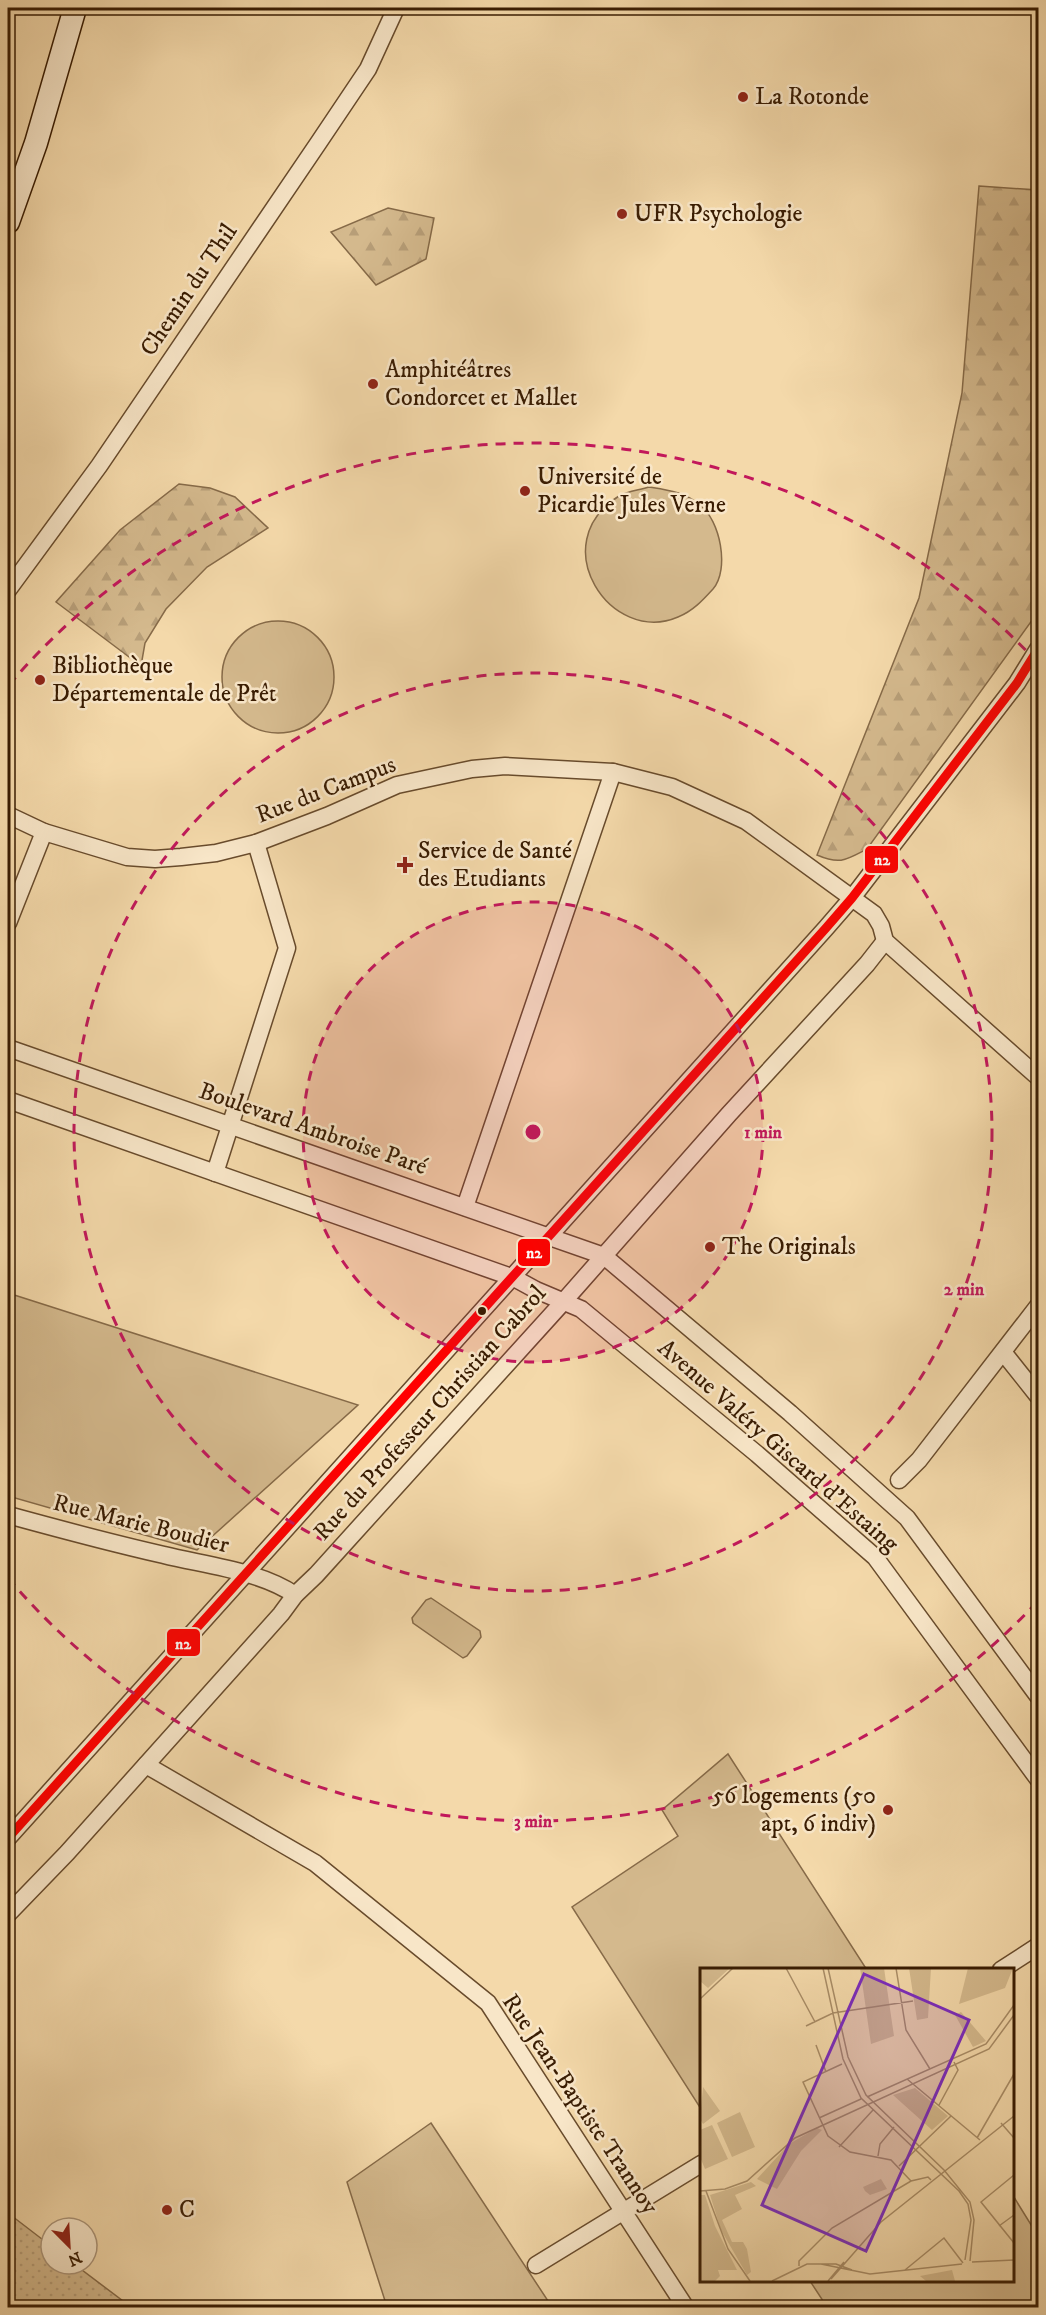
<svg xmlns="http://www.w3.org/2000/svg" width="1046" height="2315" font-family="'IM FELL DW Pica',serif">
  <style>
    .green { fill: #d4b98d; stroke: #866a48; stroke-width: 1.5 }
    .forest { fill: url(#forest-firs); stroke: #866a48; stroke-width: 1.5 }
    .park { fill: url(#park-dots); stroke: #866a48; stroke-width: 1.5 }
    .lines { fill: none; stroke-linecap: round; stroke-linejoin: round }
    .street-casing { stroke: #684b2c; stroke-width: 19 }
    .secondary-casing { stroke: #391c02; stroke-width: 25 }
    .street { stroke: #f8e6c8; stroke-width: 16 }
    .secondary { stroke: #f8e6c8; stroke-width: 22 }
    .bus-1-casing { stroke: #f8e6c8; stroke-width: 14 }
    .bus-1 { stroke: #f00; stroke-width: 9 }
    .ring { fill: none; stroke: #c2185b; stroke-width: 3; stroke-dasharray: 10 8 }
    .poi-dot { fill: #8f2418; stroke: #f8e6c8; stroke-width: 2 }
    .bus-dot { fill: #391c02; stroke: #f8e6c8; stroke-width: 2 }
    .labels { text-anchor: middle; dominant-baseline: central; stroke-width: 5; stroke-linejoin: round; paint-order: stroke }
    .poi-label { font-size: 24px; fill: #391c02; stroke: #f8e6c8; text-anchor: start }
    .street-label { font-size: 24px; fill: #391c02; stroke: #f8e6c8 }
    .inset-road { fill: none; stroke: #a98d67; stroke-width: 1.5 }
    .view { fill: #7b2cbf; fill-opacity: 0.15; stroke: #7b2cbf; stroke-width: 3 }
    .inset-edge { fill: none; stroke: #391c02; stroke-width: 3 }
    .centre { fill: #c2185b; stroke: #f8e6c8; stroke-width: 3 }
    .ring-label { font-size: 18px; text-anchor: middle; font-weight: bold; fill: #c2185b; stroke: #f8e6c8; stroke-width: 5; stroke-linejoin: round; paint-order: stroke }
    .line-badge { stroke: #f8e6c8; stroke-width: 2 }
    .badge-label { font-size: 16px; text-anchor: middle; font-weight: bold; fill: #fff }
  </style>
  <defs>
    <pattern id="forest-firs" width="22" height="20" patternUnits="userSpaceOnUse" patternTransform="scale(1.5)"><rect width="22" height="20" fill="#d4b98d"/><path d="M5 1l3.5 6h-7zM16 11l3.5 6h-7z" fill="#b79e78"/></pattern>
    <pattern id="park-dots" width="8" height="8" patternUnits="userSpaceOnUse" patternTransform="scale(1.5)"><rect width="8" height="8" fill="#d4b98d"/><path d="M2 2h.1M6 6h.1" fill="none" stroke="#b79e78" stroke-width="1.8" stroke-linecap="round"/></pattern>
  </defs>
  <rect width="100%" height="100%" fill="#f4d9aa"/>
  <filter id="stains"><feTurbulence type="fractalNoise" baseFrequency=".00333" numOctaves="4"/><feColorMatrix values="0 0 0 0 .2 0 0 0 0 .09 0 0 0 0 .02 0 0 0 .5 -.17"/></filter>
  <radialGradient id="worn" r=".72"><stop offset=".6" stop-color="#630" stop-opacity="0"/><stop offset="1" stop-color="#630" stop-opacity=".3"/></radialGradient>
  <g class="green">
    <path d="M649,487C668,490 685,492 700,505C720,520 730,569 713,589C703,600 693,611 678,617C611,646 543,544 619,496C627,491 640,490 649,487Z"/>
    <circle cx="278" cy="677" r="56"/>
    <polygon points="8,1293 358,1405 197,1550 8,1496"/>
    <polygon points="431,1598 480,1631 481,1637 467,1656 463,1658 413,1623 412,1618 426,1600"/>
    <polygon points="728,1754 867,1970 701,1970 701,2109 572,1907 678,1836 662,1810"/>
    <polygon points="431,2123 552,2307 387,2307 347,2182"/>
    <polygon points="1012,2194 1038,2236 1038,2307 827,2307 810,2281 1012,2280"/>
  </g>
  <g class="forest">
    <path d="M979,186L1038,190V612L867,849C846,860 840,865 817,855L919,598L962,393Z"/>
    <polygon points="388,208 434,218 426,259 376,285 331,232"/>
    <polygon points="179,484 210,488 235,497 268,528 207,567 166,609 145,643 141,666 56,602 120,530"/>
  </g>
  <polygon class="park" points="8,2213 51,2246 51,2264 74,2264 131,2307 8,2307"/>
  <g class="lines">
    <g class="street-casing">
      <g id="street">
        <polyline points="8,590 99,466 319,142 368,69 396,8"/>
        <polyline points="8,815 44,832 127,857 155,859 181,857 216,853 256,843 327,816 397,785 472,769 505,766 613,772 672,787 746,821 874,914 881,926 885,941 1038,1077"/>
        <polyline points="8,923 44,832"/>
        <polyline points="8,1048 604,1256 790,1413 907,1518 1038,1696"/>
        <polyline points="8,1100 514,1278 536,1290 581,1309 757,1454 875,1557 1038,1779"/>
        <polyline points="215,1173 287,948 256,843"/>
        <polyline points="465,1207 613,772"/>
        <polyline points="1003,1352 1038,1396"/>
        <polyline points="899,1480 919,1460 1038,1306"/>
        <path d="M8,1515C59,1529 111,1543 164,1555C204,1565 261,1571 295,1595"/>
        <polyline points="146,1765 315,1863 488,2003 686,2308"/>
        <polyline points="8,1838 826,928 852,898 1017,683 1038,649"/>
        <polyline points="8,1914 67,1853 281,1614 295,1595 316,1575 564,1301 729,1114 867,964 885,941"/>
        <polyline points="1001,1970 1038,1946"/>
        <polyline points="536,2265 701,2164"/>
      </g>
    </g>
    <g class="secondary-casing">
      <polyline id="secondary" points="8,222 36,143 75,8"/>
    </g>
    <use href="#street" class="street"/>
    <use href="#secondary" class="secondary"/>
    <g class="bus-1-casing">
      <polyline id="bus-1" points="8,1838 826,928 852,898 1017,683 1038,649"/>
    </g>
    <use href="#bus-1" class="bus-1"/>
  </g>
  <circle cx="533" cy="1132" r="230" fill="#c2185b" fill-opacity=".12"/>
  <g class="ring">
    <circle cx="533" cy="1132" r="230"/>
    <circle cx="533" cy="1132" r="459"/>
    <path d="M1037 1602A689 689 0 0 1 9 1579M9 685A689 689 0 0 1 1037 662"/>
  </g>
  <g class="poi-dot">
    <circle cx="743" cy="97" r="6"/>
    <circle cx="622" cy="214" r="6"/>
    <circle cx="373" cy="384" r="6"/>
    <circle cx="525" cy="491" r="6"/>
    <circle cx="40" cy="680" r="6"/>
    <path d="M402 856h6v6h6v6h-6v6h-6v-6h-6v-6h6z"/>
    <circle cx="710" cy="1247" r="6"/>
    <circle cx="888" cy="1810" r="6"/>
    <circle cx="167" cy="2210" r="6"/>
  </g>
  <circle class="bus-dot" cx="482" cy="1311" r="5"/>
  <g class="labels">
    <g class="poi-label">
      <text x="755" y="97">La Rotonde</text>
      <text x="634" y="214">UFR Psychologie</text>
      <text x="385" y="370">Amphitéâtres<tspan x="385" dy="28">Condorcet et Mallet</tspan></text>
      <text x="537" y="477">Université de<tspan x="537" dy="28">Picardie Jules Verne</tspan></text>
      <text x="52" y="666">Bibliothèque<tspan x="52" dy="28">Départementale de Prêt</tspan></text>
      <text x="418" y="851">Service de Santé<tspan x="418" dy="28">des Etudiants</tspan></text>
      <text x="722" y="1247">The Originals</text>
      <text x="876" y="1796" text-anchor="end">56 logements (50<tspan x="876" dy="28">apt, 6 indiv)</tspan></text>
      <text x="179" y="2210">C</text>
    </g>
    <g class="street-label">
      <text transform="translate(189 290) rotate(-56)">Chemin du Thil</text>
      <text transform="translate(326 790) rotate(-21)">Rue du Campus</text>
      <text transform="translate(313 1129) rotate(19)">Boulevard Ambroise Paré</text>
      <text transform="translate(430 1413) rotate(-48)">Rue du Professeur Christian Cabrol</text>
      <text transform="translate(778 1446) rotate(41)">Avenue Valéry Giscard d'Estaing</text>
      <text transform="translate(141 1524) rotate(14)">Rue Marie Boudier</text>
      <text transform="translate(580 2104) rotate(56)">Rue Jean-Baptiste Trannoy</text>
    </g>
  </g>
  <g transform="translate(700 1968)">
    <rect width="314" height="314" fill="#f4d9aa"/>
    <path d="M160,0H184L194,68L171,76ZM209,0H231L228,50L217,52ZM268,0H313L305,20L259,36ZM3,119L20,143L3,156L0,151ZM215,120L248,148L232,162L193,127ZM40,144L55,179L32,189L17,155ZM12,157L28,191L5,201L0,189V162Z" fill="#d4b98d"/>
    <path d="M117,160L122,162L101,183L77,221L57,211L89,176ZM181,211L187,221L170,227L165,223L163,219ZM51,214L56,218L35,227L42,241L22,252L32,274H43L47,281L51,304L47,307L21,262L10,227ZM0,227H5L15,258L37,302H18L20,308L15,313H0Z" fill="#d4b98d"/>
    <path d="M0,0H30L8,20L0,13ZM261,44L286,73L273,79L255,47ZM252,302L255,313H226L220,308Z" fill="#d4b98d"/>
    <path class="inset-road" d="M86,0L115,54M123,0L143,91L161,130L259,223L268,236L271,252L265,292M128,0L148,89L166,127L244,202L270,234L274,252L270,293M196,0L206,62L230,101M0,31L33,0M106,58L133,45L213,33M116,77L126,104M142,96L103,114L128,168L150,184L191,192L211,213M207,111L280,172M167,129L286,76L314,37M239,137L258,102L254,94M119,150L161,131M301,155L314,170M277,170L314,106M139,179L173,142M178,188L180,176L194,159M199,198L251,148M314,207L281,234L314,275M0,223L25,221L47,213L95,170L289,81L314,47M6,223L28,281L50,313M299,258L314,247M272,294L314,292M121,296L170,306L262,296M99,298V293L132,260L211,213L228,209L231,212M205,302L244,270L263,295M131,311L181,254L314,148M72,313L107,296H136L152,302M128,313L144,294"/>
    <path class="view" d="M164,6L269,52L166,283L62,237Z"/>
    <rect width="314" height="314" class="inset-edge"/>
  </g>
  <circle cx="533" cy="1132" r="9" class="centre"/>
  <g class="ring-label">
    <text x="763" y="1138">1 min</text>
    <text x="964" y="1295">2 min</text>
    <text x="533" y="1827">3 min</text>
  </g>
  <g class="line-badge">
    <rect x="864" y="845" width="35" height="29" rx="6" fill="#f00"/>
    <rect x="517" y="1238" width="34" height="29" rx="6" fill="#f00"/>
    <rect x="166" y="1628" width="35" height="29" rx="6" fill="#f00"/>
  </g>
  <g class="badge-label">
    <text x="882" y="865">n2</text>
    <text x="534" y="1258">n2</text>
    <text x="183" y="1649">n2</text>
  </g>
  <rect width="1046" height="2315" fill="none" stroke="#f4d9aa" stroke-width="30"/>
  <rect x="9" y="9" width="1028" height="2297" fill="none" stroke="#391c02" stroke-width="3"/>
  <rect x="15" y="15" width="1016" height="2285" fill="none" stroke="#391c02" stroke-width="1.5"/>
  <g transform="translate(69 2246) rotate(156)"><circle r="28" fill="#f8e6c8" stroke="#ac9579" stroke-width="1.5"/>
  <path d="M0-4.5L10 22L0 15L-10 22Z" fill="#8f2418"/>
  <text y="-9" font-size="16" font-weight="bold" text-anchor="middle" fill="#391c02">N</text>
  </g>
  <rect width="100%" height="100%" filter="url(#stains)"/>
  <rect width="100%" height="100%" fill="url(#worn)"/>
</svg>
